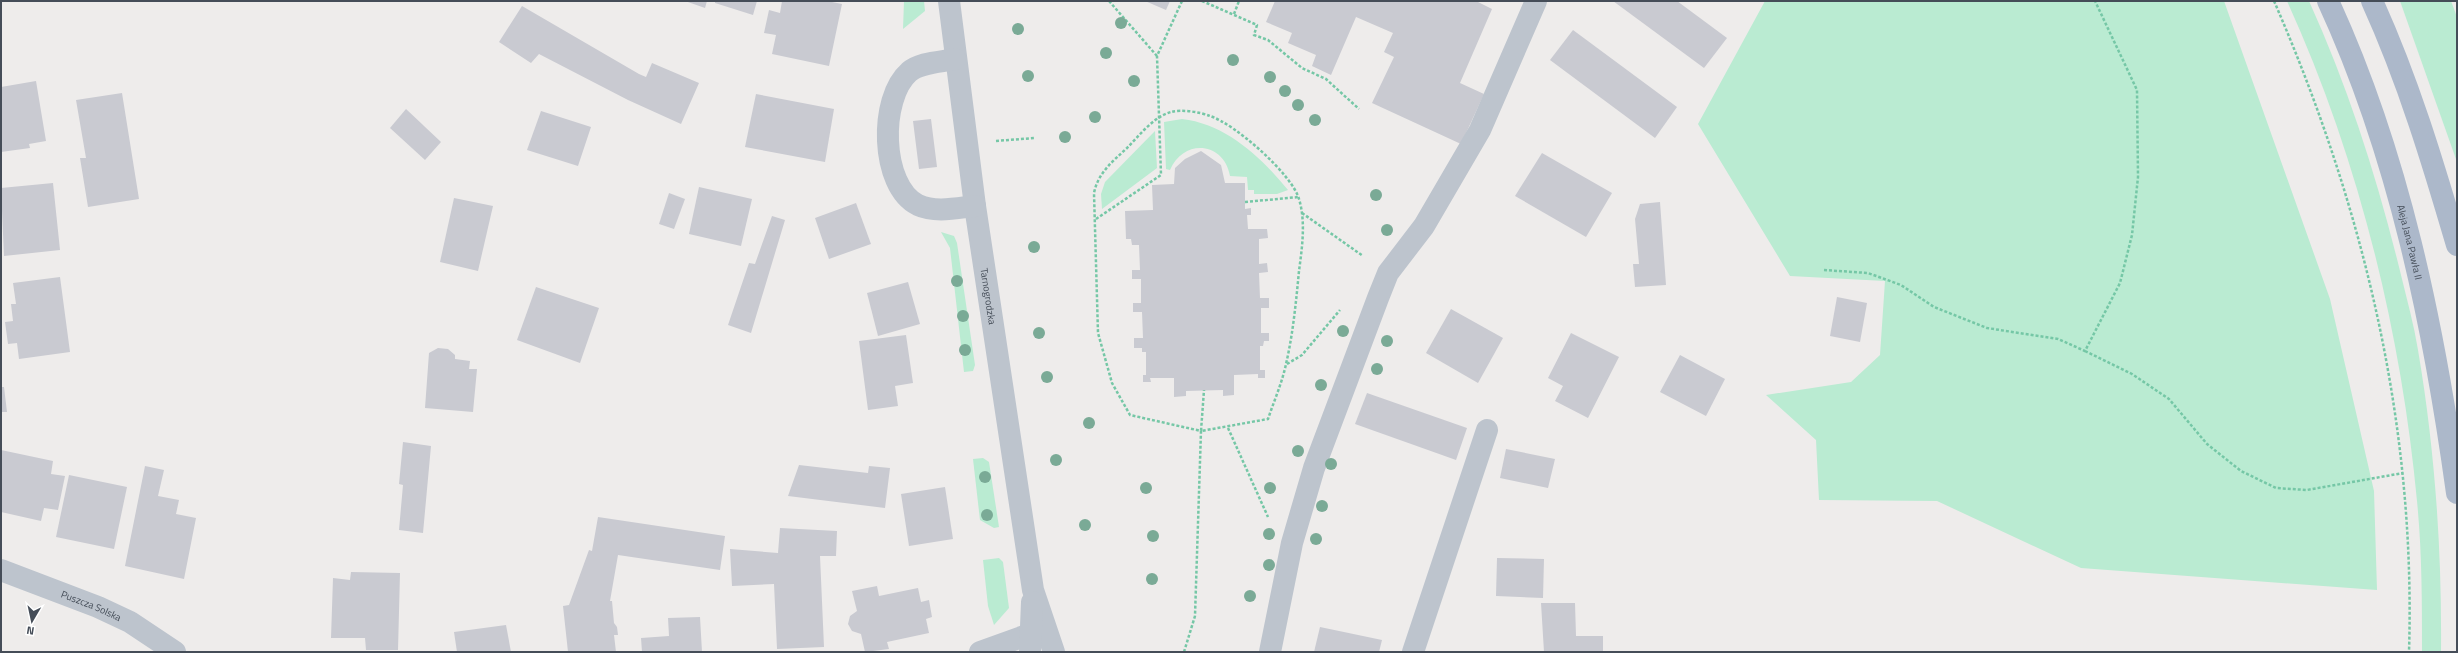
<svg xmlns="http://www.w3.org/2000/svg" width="2458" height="653" font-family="'Titillium Web',sans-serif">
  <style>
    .green { fill: #baebd2 }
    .building { fill: #c9cad1 }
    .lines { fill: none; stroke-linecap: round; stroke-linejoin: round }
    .path { stroke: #75c7a6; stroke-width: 2.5; stroke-dasharray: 3 2; stroke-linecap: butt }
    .minor { stroke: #bdc4cd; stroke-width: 22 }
    .major { stroke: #acb8ca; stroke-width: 22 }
    .tree { fill: #7aaa96 }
    .labels { text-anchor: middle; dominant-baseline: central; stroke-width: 3.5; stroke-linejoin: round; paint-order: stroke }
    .street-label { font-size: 10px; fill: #454d58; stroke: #fff }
  </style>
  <rect width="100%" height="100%" fill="#eeeceb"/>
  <g class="green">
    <polygon points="904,1 924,1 925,11 903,29"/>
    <polygon points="1765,1 2224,1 2330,299 2374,491 2377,590 2081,568 1937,501 1819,500 1816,440 1766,395 1851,382 1880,355 1885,281 1790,276 1698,124"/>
    <path d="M2287,1H2309C2349,89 2378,181 2401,275C2407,300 2414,325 2418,350C2435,450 2442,551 2441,652H2422C2422,601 2422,551 2417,501C2401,330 2358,157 2287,1Z"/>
    <polygon points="2400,1 2451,1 2457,17 2457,162"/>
    <path d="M1182,119C1226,124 1261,157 1288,190L1277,194H1254V190H1248L1247,177L1230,176C1224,142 1184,138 1170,170L1166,169L1164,122Z"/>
    <polygon points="1155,131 1157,168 1102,209 1101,194 1105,182"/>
    <polygon points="941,232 954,236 957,243 975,365 973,371 964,372 950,248"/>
    <polygon points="983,458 989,462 999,527 994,528 980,520 973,459"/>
    <polygon points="999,558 1003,562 1009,608 994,625 988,606 983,560"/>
  </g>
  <g class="building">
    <polygon points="685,1 707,1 705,8"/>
    <polygon points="715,1 757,1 753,15 715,3"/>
    <polygon points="782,1 827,1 842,4 829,66 772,54 776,35 764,33 769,10 780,13"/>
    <polygon points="1145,1 1170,1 1166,10"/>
    <polygon points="1275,1 1476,1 1492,9 1460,83 1484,94 1461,144 1372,103 1394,57 1384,52 1393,33 1356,17 1331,75 1312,66 1316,55 1288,43 1292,33 1266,22"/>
    <polygon points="1613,1 1677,1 1727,38 1704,68"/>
    <polygon points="522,6 639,74 646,77 652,63 699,83 681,124 628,100 539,54 531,63 499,42"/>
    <polygon points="1573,30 1677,107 1655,138 1550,60"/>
    <polygon points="36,81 46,141 29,144 30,148 1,152 1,87"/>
    <polygon points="122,93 139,199 88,207 80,158 86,158 76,100"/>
    <polygon points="756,94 834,109 825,162 745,147"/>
    <polygon points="406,109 441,142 425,160 390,128"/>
    <polygon points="541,111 591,127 578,166 527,150"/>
    <polygon points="931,119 937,167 919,169 913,121"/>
    <polygon points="1201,151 1221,165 1225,183 1245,183 1245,209 1251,208 1251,215 1247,215 1248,229 1267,229 1268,238 1259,239 1259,264 1267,263 1268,272 1259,273 1260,298 1269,298 1269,308 1261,308 1261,333 1269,333 1269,341 1264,341 1263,346 1260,346 1260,370 1265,370 1265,378 1258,378 1258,374 1234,375 1234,395 1223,396 1223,390 1186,391 1186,396 1174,397 1174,378 1150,378 1151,382 1143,382 1143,375 1146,375 1146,352 1142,352 1142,348 1134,348 1134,338 1143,338 1142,312 1133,312 1133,303 1141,303 1141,279 1132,279 1132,270 1140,270 1139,245 1132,245 1131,239 1126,239 1125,211 1153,210 1152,185 1174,184 1175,168 1185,159"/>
    <polygon points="1542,153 1612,193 1586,237 1515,196"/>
    <polygon points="53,183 60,250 4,256 1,188"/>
    <polygon points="699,187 752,199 741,246 689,234"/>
    <polygon points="669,193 685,199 674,229 659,224"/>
    <polygon points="454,198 493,206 478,271 440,262"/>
    <polygon points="1660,202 1666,285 1635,287 1633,264 1639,264 1635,219 1640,204"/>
    <polygon points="856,203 871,244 829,259 815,218"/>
    <polygon points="772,216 785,220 751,333 728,325 749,263 755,264"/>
    <polygon points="60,277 70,352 19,359 17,343 8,344 5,322 13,321 11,304 16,304 13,283"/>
    <polygon points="908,282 920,324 878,336 867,293"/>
    <polygon points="536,287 599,308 580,363 517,340"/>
    <polygon points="1837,297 1867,303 1860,342 1830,336"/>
    <polygon points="1451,309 1503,338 1478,383 1426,353"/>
    <polygon points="1571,333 1619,357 1588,418 1555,401 1563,386 1548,378"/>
    <polygon points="906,335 913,383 895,386 898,406 868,410 859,341"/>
    <polygon points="438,348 448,349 455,355 455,359 470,361 469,369 477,369 473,412 425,408 429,353"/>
    <polygon points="1680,355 1725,379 1706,416 1660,392"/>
    <polygon points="1,387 4,387 7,412 1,412"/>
    <polygon points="1367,393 1467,428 1456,460 1355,424"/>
    <polygon points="403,442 431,446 423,533 399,530 403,485 399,484"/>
    <polygon points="1506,449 1555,459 1548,488 1500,478"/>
    <polygon points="1,450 53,461 51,474 65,476 58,510 44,508 41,521 1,512"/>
    <polygon points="799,465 868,473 869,466 890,468 885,508 788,496"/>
    <polygon points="145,466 164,470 158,496 179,500 176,514 196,518 184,579 125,566"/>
    <polygon points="69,475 127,487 114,549 56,537"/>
    <polygon points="945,487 953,539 909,546 901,494"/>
    <polygon points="598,517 725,536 720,570 618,555 610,601 612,601 614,623 617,627 618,635 614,635 616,652 568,652 563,606 569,605 589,550 592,551"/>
    <polygon points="780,528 837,531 836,556 820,556 824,647 777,649 774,584 732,586 730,549 778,553"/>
    <polygon points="1497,558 1544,559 1543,598 1496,596"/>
    <polygon points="351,572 400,573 398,650 366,650 365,638 331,638 333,578 350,580"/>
    <polygon points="877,586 879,596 918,588 921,602 929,600 932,617 926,619 929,633 887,642 889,649 865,652 861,634 852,631 848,624 850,616 857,611 852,591"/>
    <polygon points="1541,603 1575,603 1576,636 1603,636 1603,652 1544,652"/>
    <polygon points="700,617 702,652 642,652 641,638 669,636 668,618"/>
    <polygon points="506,625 511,652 457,652 454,632"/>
    <polygon points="1320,627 1382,640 1379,652 1314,652"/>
  </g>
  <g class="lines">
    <g class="path">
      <polyline points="1109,1 1157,56"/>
      <polyline points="1202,1 1257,25 1254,35 1268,40 1302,68 1326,79 1359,109"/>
      <path d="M2274,1C2364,208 2416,425 2409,652"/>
      <polyline points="1234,14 1239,1"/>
      <polyline points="996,141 1034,138"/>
      <polyline points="1245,202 1299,197"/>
      <polyline points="1302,213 1363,256"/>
      <polyline points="1096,219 1161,175 1157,56 1182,1"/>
      <polyline points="1824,270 1868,273 1901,285 1934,307 1987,328 2058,339 2085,351 2120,283 2132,235 2138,177 2137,90 2095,1"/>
      <polyline points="2085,351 2132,374 2169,399 2207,444 2241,471 2276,488 2307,490 2403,473"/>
      <polyline points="1287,364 1302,355 1340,310"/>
      <polyline points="1228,428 1268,517"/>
      <path d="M1184,652L1195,616L1201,431L1130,415L1112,383L1098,333L1094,193C1098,173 1112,162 1127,148C1139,136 1153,117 1171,112C1181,109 1200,112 1210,116C1235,124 1292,174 1299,199C1306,222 1302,248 1299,271C1296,302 1293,334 1286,364C1282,383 1274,401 1268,419L1201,431L1204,390"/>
    </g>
    <g class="minor">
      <path id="s1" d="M949,1L975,206L1033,590L1054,652"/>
      <path d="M955,59C942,62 920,62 909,72C879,98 880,186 918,205C935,213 957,208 975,206"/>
      <path id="s2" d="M1,570L98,607L130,622L175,652"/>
      <polyline points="980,652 1030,634"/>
      <polyline points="1030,652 1032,602"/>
      <polyline points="1270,652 1292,543 1314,468 1378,298 1388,273 1424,226 1480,130 1536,1"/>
      <polyline points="1413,652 1487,430"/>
    </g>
    <g class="major">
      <path id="s3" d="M2328,1C2399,155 2434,326 2457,493"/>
      <path d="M2372,1C2408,80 2433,163 2457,245"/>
    </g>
  </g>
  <g class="tree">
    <circle cx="1121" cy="23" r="6"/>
    <circle cx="1018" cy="29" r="6"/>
    <circle cx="1106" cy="53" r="6"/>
    <circle cx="1233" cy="60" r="6"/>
    <circle cx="1028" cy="76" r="6"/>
    <circle cx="1270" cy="77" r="6"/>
    <circle cx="1134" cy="81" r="6"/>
    <circle cx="1285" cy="91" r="6"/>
    <circle cx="1298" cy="105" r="6"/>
    <circle cx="1095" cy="117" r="6"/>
    <circle cx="1315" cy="120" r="6"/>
    <circle cx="1065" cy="137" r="6"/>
    <circle cx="1376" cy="195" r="6"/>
    <circle cx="1387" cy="230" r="6"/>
    <circle cx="1034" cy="247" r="6"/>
    <circle cx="957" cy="281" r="6"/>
    <circle cx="963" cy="316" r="6"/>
    <circle cx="1343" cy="331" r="6"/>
    <circle cx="1039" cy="333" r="6"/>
    <circle cx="1387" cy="341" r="6"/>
    <circle cx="965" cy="350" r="6"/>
    <circle cx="1377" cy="369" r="6"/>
    <circle cx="1047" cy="377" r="6"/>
    <circle cx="1321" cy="385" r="6"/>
    <circle cx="1089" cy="423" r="6"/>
    <circle cx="1298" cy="451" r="6"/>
    <circle cx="1056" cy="460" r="6"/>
    <circle cx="1331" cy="464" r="6"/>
    <circle cx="985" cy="477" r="6"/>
    <circle cx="1146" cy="488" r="6"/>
    <circle cx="1270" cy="488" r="6"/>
    <circle cx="1322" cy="506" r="6"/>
    <circle cx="987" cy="515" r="6"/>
    <circle cx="1085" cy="525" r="6"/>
    <circle cx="1269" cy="534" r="6"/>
    <circle cx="1153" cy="536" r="6"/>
    <circle cx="1316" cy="539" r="6"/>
    <circle cx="1269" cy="565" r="6"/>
    <circle cx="1152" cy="579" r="6"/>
    <circle cx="1250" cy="596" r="6"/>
  </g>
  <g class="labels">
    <g class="street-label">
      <text stroke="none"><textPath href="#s3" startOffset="255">Aleja Jana Pawła II</textPath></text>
      <text stroke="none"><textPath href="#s1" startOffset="298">Tarnogrodzka</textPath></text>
      <text stroke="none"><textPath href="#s2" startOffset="97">Puszcza Solska</textPath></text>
    </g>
  </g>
  <rect width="2458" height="653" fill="none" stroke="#454d58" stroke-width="4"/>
  <g transform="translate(32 621) rotate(189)" stroke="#ffffff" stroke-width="3" paint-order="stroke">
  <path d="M0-3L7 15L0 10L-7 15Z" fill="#454d58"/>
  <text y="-6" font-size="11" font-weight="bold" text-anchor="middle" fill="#454d58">N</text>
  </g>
</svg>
